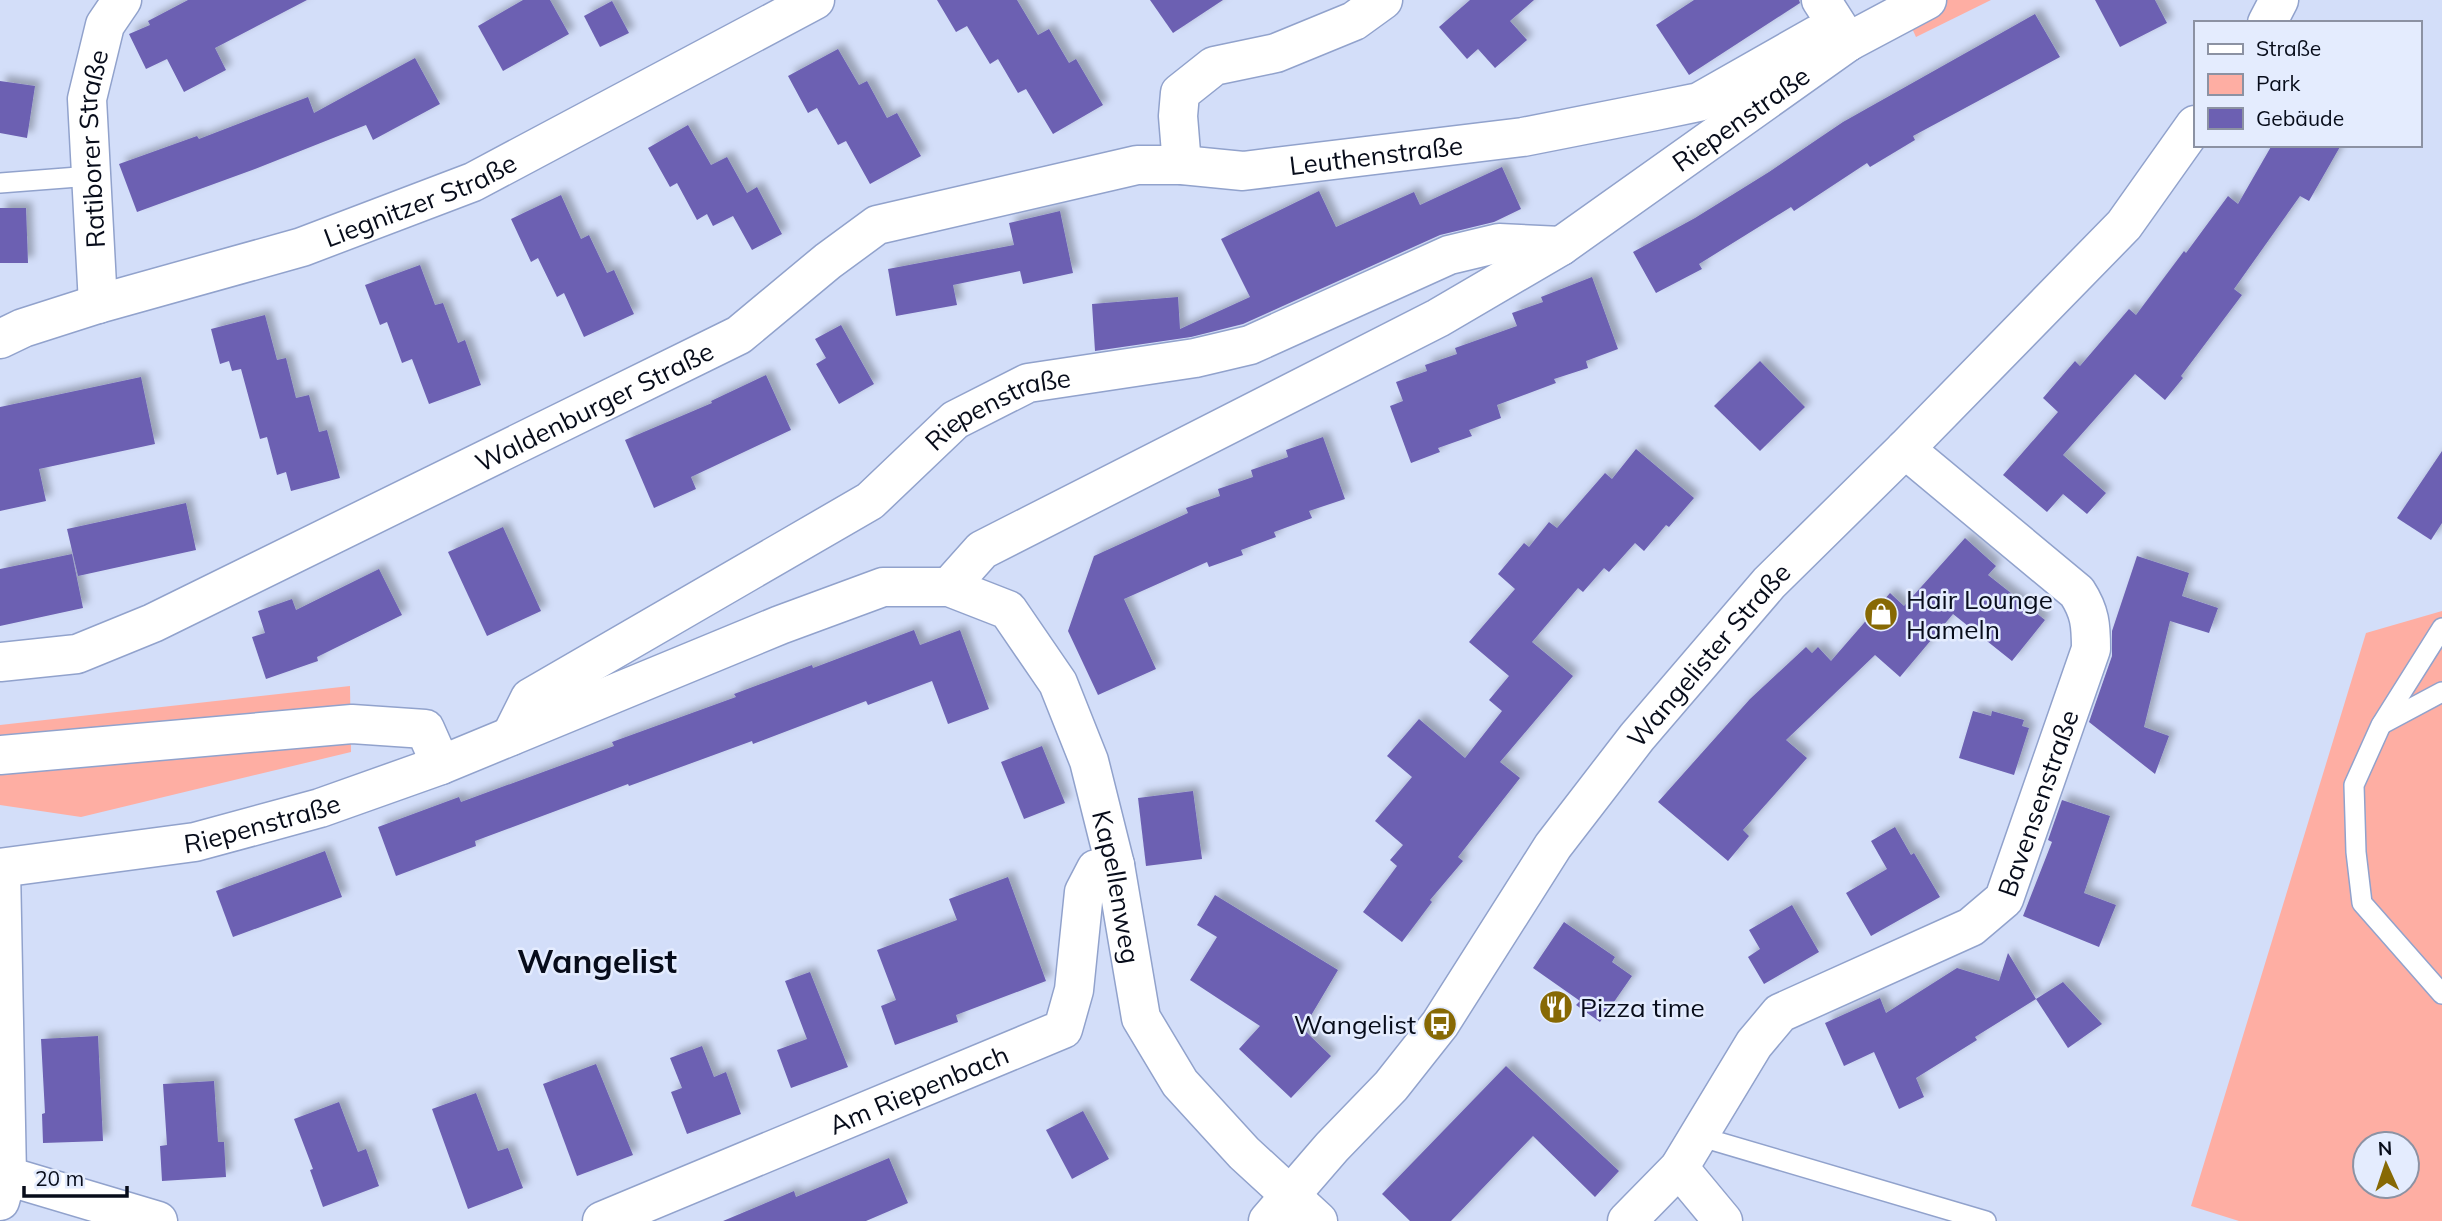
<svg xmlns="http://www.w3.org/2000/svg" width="2442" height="1221" font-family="Mulish,sans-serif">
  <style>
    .green { fill: #feaea3; fill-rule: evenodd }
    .building { fill: #6c60b2; filter: url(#shadow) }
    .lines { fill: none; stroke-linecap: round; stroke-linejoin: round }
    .service-casing { stroke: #91a2cc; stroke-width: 22 }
    .minor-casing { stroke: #91a2cc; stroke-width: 41 }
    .primary-casing { stroke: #91a2cc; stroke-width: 41 }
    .service { stroke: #fff; stroke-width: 19 }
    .minor { stroke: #fff; stroke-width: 38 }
    .primary { stroke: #fff; stroke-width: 38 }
    .labels { text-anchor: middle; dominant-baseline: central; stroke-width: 5; stroke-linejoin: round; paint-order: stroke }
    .street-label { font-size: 26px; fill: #070c1a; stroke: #e4ecfe }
    .poi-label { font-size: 26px; fill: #070c1a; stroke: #e4ecfe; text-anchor: start }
    .district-label { font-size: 33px; font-weight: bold; fill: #070c1a; stroke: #e4ecfe }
  </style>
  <defs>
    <filter id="shadow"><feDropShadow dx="6" dy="-6" stdDeviation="3.5" flood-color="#0004"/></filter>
  </defs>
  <rect width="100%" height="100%" fill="#d3def9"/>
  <g class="green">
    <polygon points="1899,0 1991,0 1916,37"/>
    <path d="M2442,611V1221H2239L2191,1206L2366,633ZM2365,1144H2407V1186H2365Z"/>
    <polygon points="350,686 351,752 81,817 0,805 0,725"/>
  </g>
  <g class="building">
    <polygon points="188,0 307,0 215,48 226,70 184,92 167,59 146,69 129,34 150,25 148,21"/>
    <polygon points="523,0 550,0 569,34 503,71 478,26"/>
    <polygon points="937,0 1017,0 1038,35 1049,29 1069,63 1076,59 1103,105 1053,134 1026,89 1018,93 998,59 990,64 967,26 956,32"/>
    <polygon points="1150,0 1223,0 1173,33"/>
    <polygon points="1470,0 1534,0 1510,21 1527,40 1495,68 1478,49 1467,59 1439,27"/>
    <polygon points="1694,0 1799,0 1800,3 1689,75 1656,25"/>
    <polygon points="2095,0 2155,0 2167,23 2120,47"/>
    <polygon points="612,1 629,33 600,47 584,16"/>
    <polygon points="2035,14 2060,57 1913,136 1915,140 1870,167 1867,163 1794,211 1791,207 1699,264 1702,269 1656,293 1633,252 1695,218 1769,172 1843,122"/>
    <polygon points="838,49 859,85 867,81 887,118 897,113 921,156 870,184 846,141 838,145 817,108 808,113 788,76"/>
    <polygon points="415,58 440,104 373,140 366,125 255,169 137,212 119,164 197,136 199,139 308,97 314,113"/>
    <polygon points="0,81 35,86 27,138 0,133"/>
    <polygon points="688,125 711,165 727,157 747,193 757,187 782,234 752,250 733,216 713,226 707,214 697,220 677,183 670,187 648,148"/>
    <polygon points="2272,145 2341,145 2309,201 2300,196 2234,289 2242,295 2181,376 2183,378 2165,400 2135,374 2063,455 2106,493 2087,514 2063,494 2047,512 2003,475 2058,412 2043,398 2075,361 2080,366 2129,309 2136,315 2184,251 2186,253 2228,196 2238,204"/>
    <polygon points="1502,167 1521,209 1494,222 1440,235 1243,324 1191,337 1095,351 1092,304 1178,297 1180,329 1250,297 1221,239 1319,191 1336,227 1414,192 1420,205"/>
    <polygon points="561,195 581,239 589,235 607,273 614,270 634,314 584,337 564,293 557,297 538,258 531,262 511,219"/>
    <polygon points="0,208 26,208 28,263 0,263"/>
    <polygon points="1060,211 1073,273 1023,284 1020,271 953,285 957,305 896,316 888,269 1014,245 1009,223"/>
    <polygon points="420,265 435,305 443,303 458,343 465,340 481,385 429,404 412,359 402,363 387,322 380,325 365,285"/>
    <polygon points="1592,277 1618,349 1586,361 1588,368 1554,379 1556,383 1497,405 1501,418 1469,430 1472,436 1438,448 1440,452 1411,463 1390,406 1403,401 1396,382 1427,371 1425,365 1457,354 1455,348 1517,326 1512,313 1543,302 1541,297"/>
    <polygon points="265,315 277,360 286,358 296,398 309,395 319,432 327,430 340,478 291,491 286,472 277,475 267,437 260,439 241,369 232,371 229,361 220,364 211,329"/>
    <polygon points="841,325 874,384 839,404 816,364 826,358 815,339"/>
    <polygon points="1760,361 1805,407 1760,451 1714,406"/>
    <polygon points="766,375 791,430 691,477 696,489 654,508 625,440 712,403 711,401"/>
    <polygon points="141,377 155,444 39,469 46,501 0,511 0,407"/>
    <polygon points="1323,437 1345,499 1309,511 1312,518 1274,532 1276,537 1241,550 1243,555 1209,567 1207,562 1124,599 1156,669 1098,695 1068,631 1094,556 1188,513 1186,508 1220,496 1218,489 1253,477 1251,470 1288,457 1286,450"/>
    <polygon points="1636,449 1694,498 1669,527 1666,525 1644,551 1635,543 1609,572 1604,568 1583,592 1578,588 1532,642 1573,676 1500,762 1520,778 1458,857 1463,861 1430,900 1432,902 1402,942 1363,912 1397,866 1390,860 1403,845 1375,821 1412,777 1387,756 1419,719 1465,758 1502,711 1489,700 1509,676 1469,642 1515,589 1498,574 1524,543 1529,547 1549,522 1557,528 1605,473 1612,479"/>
    <polygon points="2442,451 2442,523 2431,540 2397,518"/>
    <polygon points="186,503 196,550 78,576 67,529"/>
    <polygon points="503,527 541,611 487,636 448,552"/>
    <polygon points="1965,538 1996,566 1988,575 2045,620 2012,661 1953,614 1900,677 1875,655 1786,740 1807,758 1743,830 1749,836 1728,861 1658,802 1750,699 1806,647 1812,653 1818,647 1831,661 1890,593 1904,606"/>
    <polygon points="72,554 83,608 0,626 0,569"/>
    <polygon points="2137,556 2189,573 2182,596 2218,608 2209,633 2170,621 2144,727 2169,736 2155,774 2089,722 2112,656 2112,631"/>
    <polygon points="379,569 402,615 317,657 318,661 266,679 252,637 265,633 258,611 292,599 296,610"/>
    <polygon points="914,630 920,645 960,630 989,709 948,724 932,681 868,705 866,701 753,744 752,741 629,786 628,784 475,841 476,846 396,876 378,827 459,797 461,802 614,746 612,742 736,697 734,694 812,665 813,668"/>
    <polygon points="1973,711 1991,716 1992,711 2024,720 2022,726 2029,728 2014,775 1959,758"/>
    <polygon points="1042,746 1065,803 1024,819 1001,762"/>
    <polygon points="1193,791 1202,859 1146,866 1138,798"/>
    <polygon points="2062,800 2110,816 2084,893 2116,905 2099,947 2023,916 2052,842 2048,840"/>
    <polygon points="1895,827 1911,855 1914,853 1940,897 1871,936 1846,893 1887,869 1871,841"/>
    <polygon points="325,851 342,897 233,937 216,891"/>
    <polygon points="1008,877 1046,981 956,1015 958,1022 895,1045 881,1006 896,1000 877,950 957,920 949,899"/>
    <polygon points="1215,895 1338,970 1303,1029 1331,1056 1291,1098 1239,1049 1260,1026 1190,980 1217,937 1197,925"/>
    <polygon points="1792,905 1819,952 1764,984 1748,957 1760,949 1749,930"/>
    <polygon points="1564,922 1615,957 1612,962 1632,976 1600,1022 1576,1005 1580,1001 1533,968"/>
    <polygon points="2008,953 2036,999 1975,1037 1977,1040 1916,1078 1924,1097 1899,1109 1874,1052 1844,1066 1825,1023 1880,998 1886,1013 1957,968 1999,981"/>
    <polygon points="810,972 848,1067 791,1088 777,1050 807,1039 785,981"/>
    <polygon points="2063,982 2102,1024 2068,1048 2036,999"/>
    <polygon points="98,1036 103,1141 43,1143 42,1114 45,1113 41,1039"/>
    <polygon points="702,1046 714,1077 726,1072 741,1114 687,1134 671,1092 682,1088 670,1058"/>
    <polygon points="596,1064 633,1155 577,1176 543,1084"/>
    <polygon points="1506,1066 1619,1171 1595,1197 1533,1136 1451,1221 1410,1221 1382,1194"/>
    <polygon points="214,1081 218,1142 224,1142 226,1177 162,1181 160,1146 167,1145 163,1084"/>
    <polygon points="476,1093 498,1151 508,1148 523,1188 468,1209 432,1109"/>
    <polygon points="339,1102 358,1152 366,1149 379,1186 323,1207 310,1170 313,1169 294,1119"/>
    <polygon points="1083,1111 1109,1159 1072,1179 1046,1130"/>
    <polygon points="889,1158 908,1203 866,1221 723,1221 794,1191 796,1197"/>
  </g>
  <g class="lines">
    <g class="service-casing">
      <g id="service">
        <polyline points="0,183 91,176"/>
        <polyline points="2442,628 2381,725 2354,785 2356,852 2362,903 2442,994"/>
        <polyline points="2382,724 2442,692"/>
        <polyline points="1698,1136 1986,1221"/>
      </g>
    </g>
    <g class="minor-casing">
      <g id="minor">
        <polyline points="1821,0 1848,42"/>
        <polyline points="1182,165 1178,116 1180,93 1214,66 1276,53 1354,21 1383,0"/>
        <path id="s1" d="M98,304L87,99L105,25L122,0"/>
        <path id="s2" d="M0,339L23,328L98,304L302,247L473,182L815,0"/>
        <path id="s3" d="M949,587L982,550L1438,318L1561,246L1848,42L1927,0"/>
        <path id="s4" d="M0,662L77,654L153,623L739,335L828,261L877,225L1137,165H1182L1243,171L1523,137L1655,111L1699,102L1817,35L1848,42"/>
        <path id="s5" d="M511,736L530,698L870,501L955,420L1028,383L1195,358L1250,345L1449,255L1499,243L1561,246"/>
        <polyline points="0,755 352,724 425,729 441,765"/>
        <path id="s6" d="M0,868L195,842L320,808L441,765L780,625L883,587H949L1008,610L1058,683L1089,761L1115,865L1141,1018L1180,1083L1244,1153L1318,1221"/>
        <polyline points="1679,1168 1723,1221"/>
        <polyline points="7,1176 158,1221"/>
        <polyline points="0,1201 7,1176 1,868"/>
        <path id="s7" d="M602,1221L1063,1029L1074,990L1084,892L1096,869L1115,865"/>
        <path id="s8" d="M1627,1221L1679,1168L1754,1044L1780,1013L1971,927L2004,899L2091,649C2091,625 2090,612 2077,592L1905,449"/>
      </g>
    </g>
    <g class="primary-casing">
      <g id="primary">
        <polyline points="2267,23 2279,0"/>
        <path id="s9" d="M1268,1221L1332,1147L1391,1086L1440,1024L1553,846L1637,737L1769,583L1905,449L2124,225L2195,125"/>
      </g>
    </g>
    <use href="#service" class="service"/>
    <use href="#minor" class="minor"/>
    <use href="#primary" class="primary"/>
  </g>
  <defs>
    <g id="shop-disc" transform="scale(1.75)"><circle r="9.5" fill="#876904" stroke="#e4ecfe"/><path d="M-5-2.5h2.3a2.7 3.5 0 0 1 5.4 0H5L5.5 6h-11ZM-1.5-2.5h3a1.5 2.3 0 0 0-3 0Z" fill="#fff"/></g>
    <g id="restaurant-disc" transform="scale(1.75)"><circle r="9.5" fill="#876904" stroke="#e4ecfe"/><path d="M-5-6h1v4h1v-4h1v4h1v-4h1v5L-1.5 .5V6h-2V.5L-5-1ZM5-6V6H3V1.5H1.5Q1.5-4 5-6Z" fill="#fff"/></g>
    <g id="bus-disc" transform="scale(1.75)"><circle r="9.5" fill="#876904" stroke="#e4ecfe"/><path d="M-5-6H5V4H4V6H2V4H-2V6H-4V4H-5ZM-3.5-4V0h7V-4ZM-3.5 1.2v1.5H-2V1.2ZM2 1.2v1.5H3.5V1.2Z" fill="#fff"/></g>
  </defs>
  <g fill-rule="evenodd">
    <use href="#shop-disc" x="1881" y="614"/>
    <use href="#restaurant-disc" x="1556" y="1007"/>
    <use href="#bus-disc" x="1440" y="1024"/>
  </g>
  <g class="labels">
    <g class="street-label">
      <text stroke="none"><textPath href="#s3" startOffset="924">Riepenstraße</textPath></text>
      <text stroke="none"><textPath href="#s1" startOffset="156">Ratiborer Straße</textPath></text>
      <text stroke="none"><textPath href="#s4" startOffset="1496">Leuthenstraße</textPath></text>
      <text stroke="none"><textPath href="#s2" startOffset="443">Liegnitzer Straße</textPath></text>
      <text stroke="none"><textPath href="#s4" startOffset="651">Waldenburger Straße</textPath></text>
      <text stroke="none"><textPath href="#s5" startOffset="597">Riepenstraße</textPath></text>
      <text stroke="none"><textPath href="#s9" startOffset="719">Wangelister Straße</textPath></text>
      <text stroke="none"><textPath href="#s8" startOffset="614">Bavensenstraße</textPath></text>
      <text stroke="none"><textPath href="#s6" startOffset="266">Riepenstraße</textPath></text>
      <text stroke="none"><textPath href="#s6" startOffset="1362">Kapellenweg</textPath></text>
      <text stroke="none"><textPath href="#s7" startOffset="343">Am Riepenbach</textPath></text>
    </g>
    <g class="poi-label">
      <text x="1906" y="599">Hair Lounge<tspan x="1906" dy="30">Hameln</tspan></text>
      <text x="1580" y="1007">Pizza time</text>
      <text x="1416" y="1024" text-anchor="end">Wangelist</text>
    </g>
    <g class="district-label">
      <text x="597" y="960">Wangelist</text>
    </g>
  </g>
  <rect x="2194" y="21" width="228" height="126" fill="#e4ecfe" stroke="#8c92a3" stroke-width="2"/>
  <rect x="2208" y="44" width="35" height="10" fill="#ffffff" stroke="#8c92a3" stroke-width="2"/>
  <text x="2256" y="56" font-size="21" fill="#070c1a">Straße</text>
  <rect x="2208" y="74" width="35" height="21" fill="#feaea3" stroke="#8c92a3" stroke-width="2"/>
  <text x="2256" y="91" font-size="21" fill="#070c1a">Park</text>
  <rect x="2208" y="108" width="35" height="21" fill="#6c60b2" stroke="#8c92a3" stroke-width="2"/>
  <text x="2256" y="126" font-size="21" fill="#070c1a">Gebäude</text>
  <g transform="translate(2386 1165) rotate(357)"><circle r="33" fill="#e4ecfe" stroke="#8c92a3" stroke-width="2"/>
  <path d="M0-5L12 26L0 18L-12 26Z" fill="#876904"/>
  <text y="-10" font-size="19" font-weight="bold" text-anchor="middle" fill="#070c1a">N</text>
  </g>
  <path d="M24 1186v10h103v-10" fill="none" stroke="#070c1a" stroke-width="3.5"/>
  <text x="35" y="1186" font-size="21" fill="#070c1a" stroke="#e4ecfe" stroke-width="5" paint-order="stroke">20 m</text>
</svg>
